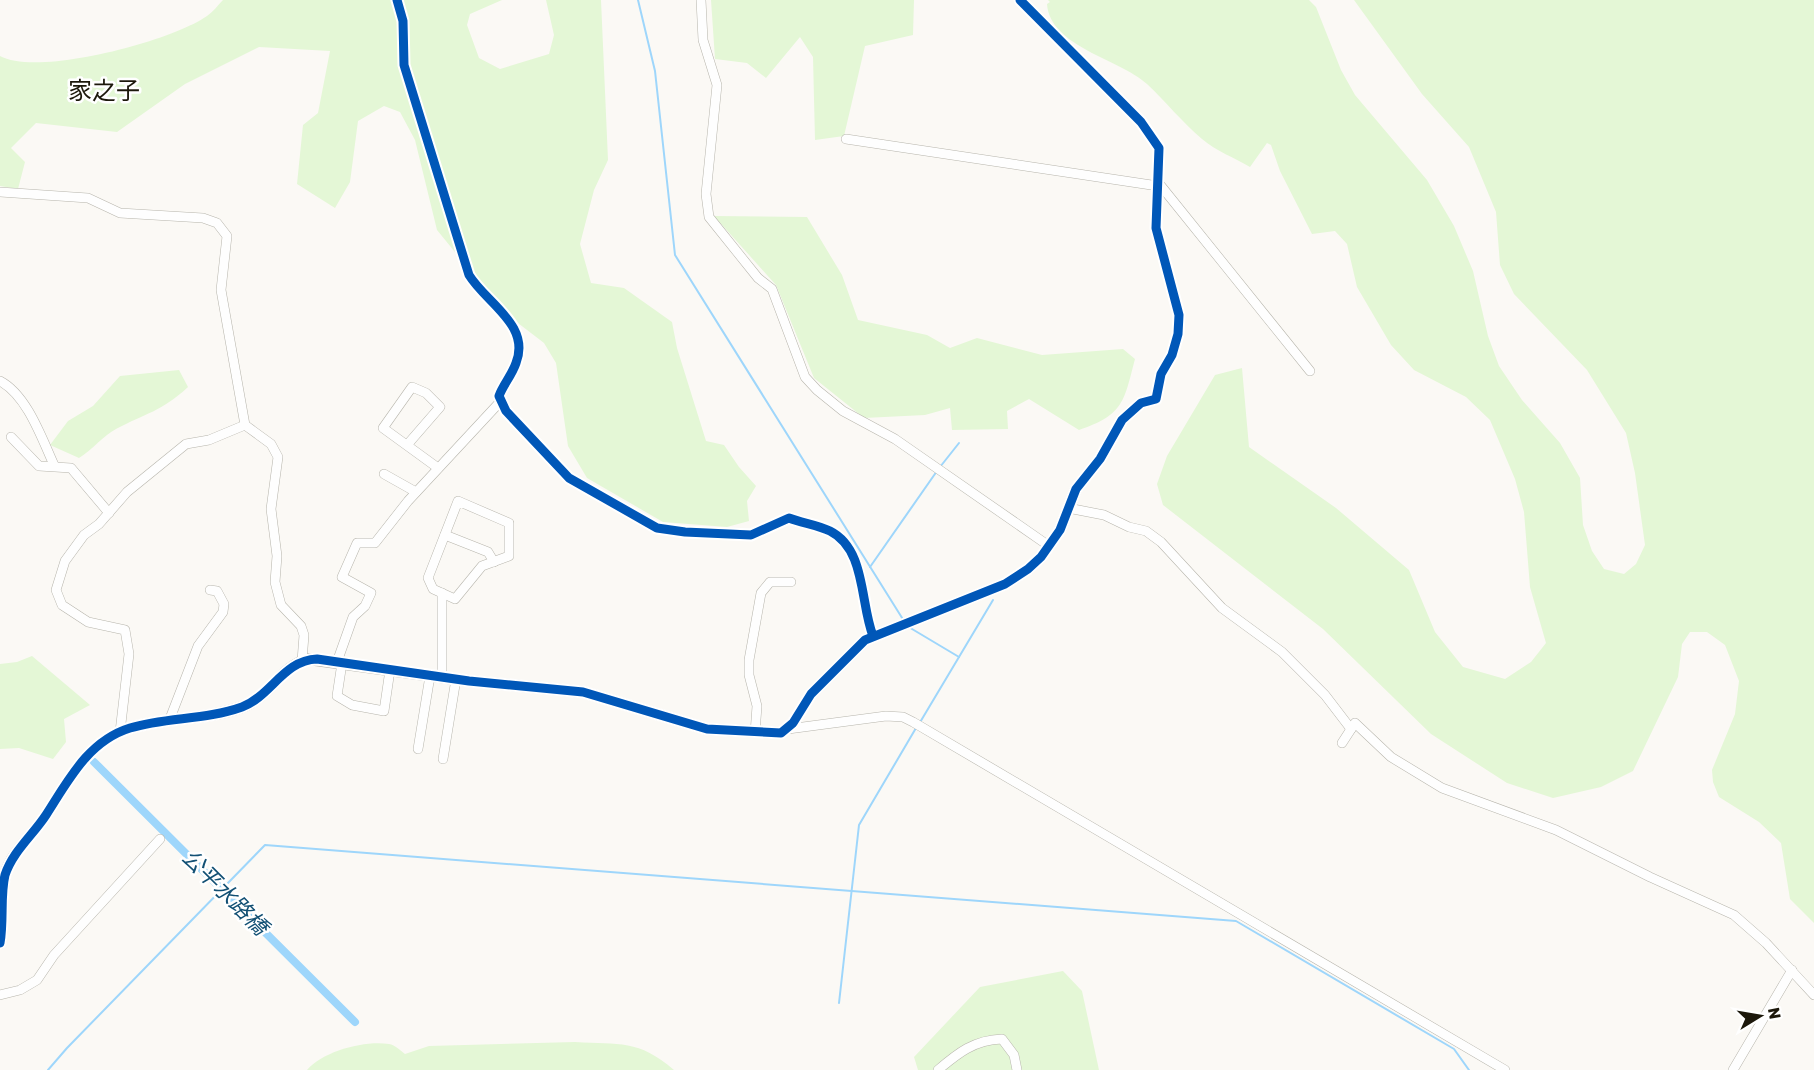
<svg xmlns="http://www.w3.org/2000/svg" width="1814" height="1070" font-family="Rubik,'Noto Sans JP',sans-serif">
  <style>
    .green { fill: #e4f7d6 }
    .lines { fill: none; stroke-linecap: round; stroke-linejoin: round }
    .stream { stroke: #9ed6fb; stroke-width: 2 }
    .canal { stroke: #9ed6fb; stroke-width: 8 }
    .minor-casing { stroke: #b7b5ac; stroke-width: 10 }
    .tertiary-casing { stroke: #b7b5ac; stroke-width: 12 }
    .minor { stroke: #fefefe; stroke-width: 9 }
    .tertiary { stroke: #fefefe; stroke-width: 10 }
    .cycleway-casing { stroke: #fff; stroke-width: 13 }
    .cycleway { stroke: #0057b8; stroke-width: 9 }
    .labels { text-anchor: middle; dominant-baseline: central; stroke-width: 5; stroke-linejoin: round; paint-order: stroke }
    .water-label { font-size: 22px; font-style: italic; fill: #125074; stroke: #fff }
    .quarter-label { font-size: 24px; fill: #1c180b; stroke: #fff }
  </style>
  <rect width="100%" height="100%" fill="#fbf9f5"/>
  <g class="green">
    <path d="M223,0H502L470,14L467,25L479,58L500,69L549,54L554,35L546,0H601L608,160L594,190L580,244L591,283L624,288L672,322L677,348L706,441L724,445L739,467L756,486L747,501L749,521L727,527L663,522L587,478L568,446L556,363L544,343L514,320L486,290L437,230L415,140L400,112L384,106L358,121L350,182L335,208L297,184L303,125L318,113L330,51L259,47L185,84L117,132L36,123L11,148L25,162L18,189L0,186V56C38,77 172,41 207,16C213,12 218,5 223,0Z"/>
    <polygon points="711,0 914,0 913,35 865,46 844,136 815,140 813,57 800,37 766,78 747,63 715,59"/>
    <path d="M1048,0H1309L1316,7L1341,70L1355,95L1427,180L1454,226L1473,271L1488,336L1499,366L1522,400L1560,443L1580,478L1583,525L1592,551L1604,569L1624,574L1636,564L1645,545L1635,473L1626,433L1587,370L1514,294L1500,265L1496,212L1469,147L1422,94L1354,0H1814V923L1790,899L1781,843L1759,822L1719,797L1713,782L1712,770L1735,714L1739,681L1725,645L1707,632H1690L1682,644L1678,677L1633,771L1601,787L1553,798L1507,783L1431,734L1323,629L1163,505L1157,484L1167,456L1215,375L1242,368L1249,447L1336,508L1409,570L1435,632L1463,667L1505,679L1531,662L1546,643L1530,587L1524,512L1515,479L1490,420L1466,397L1414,370L1391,345L1357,287L1347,244L1335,231L1312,234L1280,171L1271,145L1267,143L1250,167C1235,158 1216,151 1202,139C1182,122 1166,102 1147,84C1120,59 1050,47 1047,4L1050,2Z"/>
    <path d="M714,216L807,217L842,275L858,320L927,335L950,348L977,338L1042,355L1123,349L1135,359C1124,401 1124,415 1079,430L1029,399L1007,411L1008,429L952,430L950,408L925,415L864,418L814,378L776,285Z"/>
    <path d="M179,370L188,387C161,412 146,413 116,429C104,435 92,450 79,458L50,445L68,421L93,406L120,376Z"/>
    <polygon points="32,656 90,705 64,719 66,742 53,759 19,748 0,749 0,664 17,662"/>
    <polygon points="1063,971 1082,991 1099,1070 918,1070 914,1057 980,987"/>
    <path d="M575,1042C620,1045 638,1039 674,1070H307C323,1051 365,1040 389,1044C395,1045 401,1051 405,1054L429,1046Z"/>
  </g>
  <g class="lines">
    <g class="stream">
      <polyline points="638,0 655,71 675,255 904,621"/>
      <polyline points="940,467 959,443"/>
      <polyline points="870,567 937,471"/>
      <polyline points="907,626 959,657"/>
      <polyline points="919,724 993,600"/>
      <polyline points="839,1003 859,825 916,728"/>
      <polyline points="48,1070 67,1048 265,845 1236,921 1454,1049 1469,1070"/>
    </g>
    <polyline class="canal" points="94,762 355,1022"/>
    <g class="minor-casing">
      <g id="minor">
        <path d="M397,0L403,21L404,65L469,275C486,303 531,325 516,363C512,375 503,385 499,396L506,411L569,478L657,528L685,532L751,535L789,518C802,523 818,525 830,531C866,549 860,603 873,636"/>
        <polyline points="701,0 703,40 717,85 706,194 709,217 758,278 772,289 805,377 817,390 843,411 895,439 1049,546"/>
        <polyline points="1020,0 1141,122 1159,148 1156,228 1179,315 1178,334 1172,355 1161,374 1156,399"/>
        <polyline points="846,139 1158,186"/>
        <polyline points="1157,181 1310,371"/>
        <polyline points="0,192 88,198 120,213 203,218 217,223 227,236 221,290 245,425 271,444 278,457 271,509 277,556 275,582 281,605 301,626 304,635 302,661"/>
        <path d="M0,381C27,395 42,439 54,465"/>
        <polyline points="11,437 39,466 71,468 109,513"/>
        <polyline points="407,445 440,407 426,393 412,387 383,428 438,468"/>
        <polyline points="384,474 416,492"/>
        <polygon points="458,501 509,523 509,556 482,566 455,599 433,589 428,578"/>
        <polyline points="1068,508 1104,515 1129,527 1146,531 1161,542 1222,608 1282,652 1325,695 1351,729"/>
        <polyline points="445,535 488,552 494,562"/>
        <polyline points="442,593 442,677"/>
        <polyline points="337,662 353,617 365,606 371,593 342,577 357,543 375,543 408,501 500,402"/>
        <polyline points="342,663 337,696 352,705 384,711 390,670"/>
        <polyline points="169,721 198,646 223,612 224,604 217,591 210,590"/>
        <polyline points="788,729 886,716 903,717 913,722 1505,1070"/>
        <polyline points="120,732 129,654 125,630 88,622 62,605 56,590 65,561 84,535 99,524 127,492 186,444 209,440 245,425"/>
        <polyline points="755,733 757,706 749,675 749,660 761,593 770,582 791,582"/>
        <polyline points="1342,743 1355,723 1391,757 1442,788 1556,830 1650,877 1734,915 1766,943 1814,995"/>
        <polyline points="418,749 430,676"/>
        <polyline points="443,759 456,679"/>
        <polyline points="0,995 20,990 37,980 54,955 160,839"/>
        <path d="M938,1070C958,1053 974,1040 1002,1039L1014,1055L1017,1070"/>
        <polyline points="1733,1070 1792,970"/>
      </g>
    </g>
    <g class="tertiary-casing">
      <path id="tertiary" d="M0,943C4,921 0,896 5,875C12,851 33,835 46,815C68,781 88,741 130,728C166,717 206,720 242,707C269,697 281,667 308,659L469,681L583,692L707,729L781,733L793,723L811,694L865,640L1005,584L1028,569L1041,557L1060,530L1076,489L1100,459L1122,420L1141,403L1156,399"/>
    </g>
    <use href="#minor" class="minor"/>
    <use href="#tertiary" class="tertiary"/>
    <g class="cycleway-casing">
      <g id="cycleway">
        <path d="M397,0L403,21L404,65L469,275C486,303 531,325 516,363C512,375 503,385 499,396L506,411L569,478L657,528L685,532L751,535L789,518C802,523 818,525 830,531C866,549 860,603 873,636"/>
        <path d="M0,943C4,921 0,896 5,875C13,851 33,835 46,815C68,781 88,741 130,728C166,717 206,720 242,707C271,696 284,660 317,659L469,681L583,692L707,729L781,733L793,723L811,694L865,640L1005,584L1028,569L1041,557L1060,530L1076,489L1100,459L1122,420L1141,403L1156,399L1161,374L1172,355L1178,334L1179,315L1156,228L1159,148L1141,122L1020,0"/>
      </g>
    </g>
    <use href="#cycleway" class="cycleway"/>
  </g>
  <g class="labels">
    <g class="water-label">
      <text transform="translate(225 892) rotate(45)">公平水路橋</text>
    </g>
    <g class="quarter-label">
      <text x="104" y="91">家之子</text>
    </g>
  </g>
  <g transform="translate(1760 1016) rotate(79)" stroke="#ffffff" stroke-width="4.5" paint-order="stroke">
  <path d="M0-4.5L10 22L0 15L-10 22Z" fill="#1c180b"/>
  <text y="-9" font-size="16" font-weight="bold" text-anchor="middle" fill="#1c180b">N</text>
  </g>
</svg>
